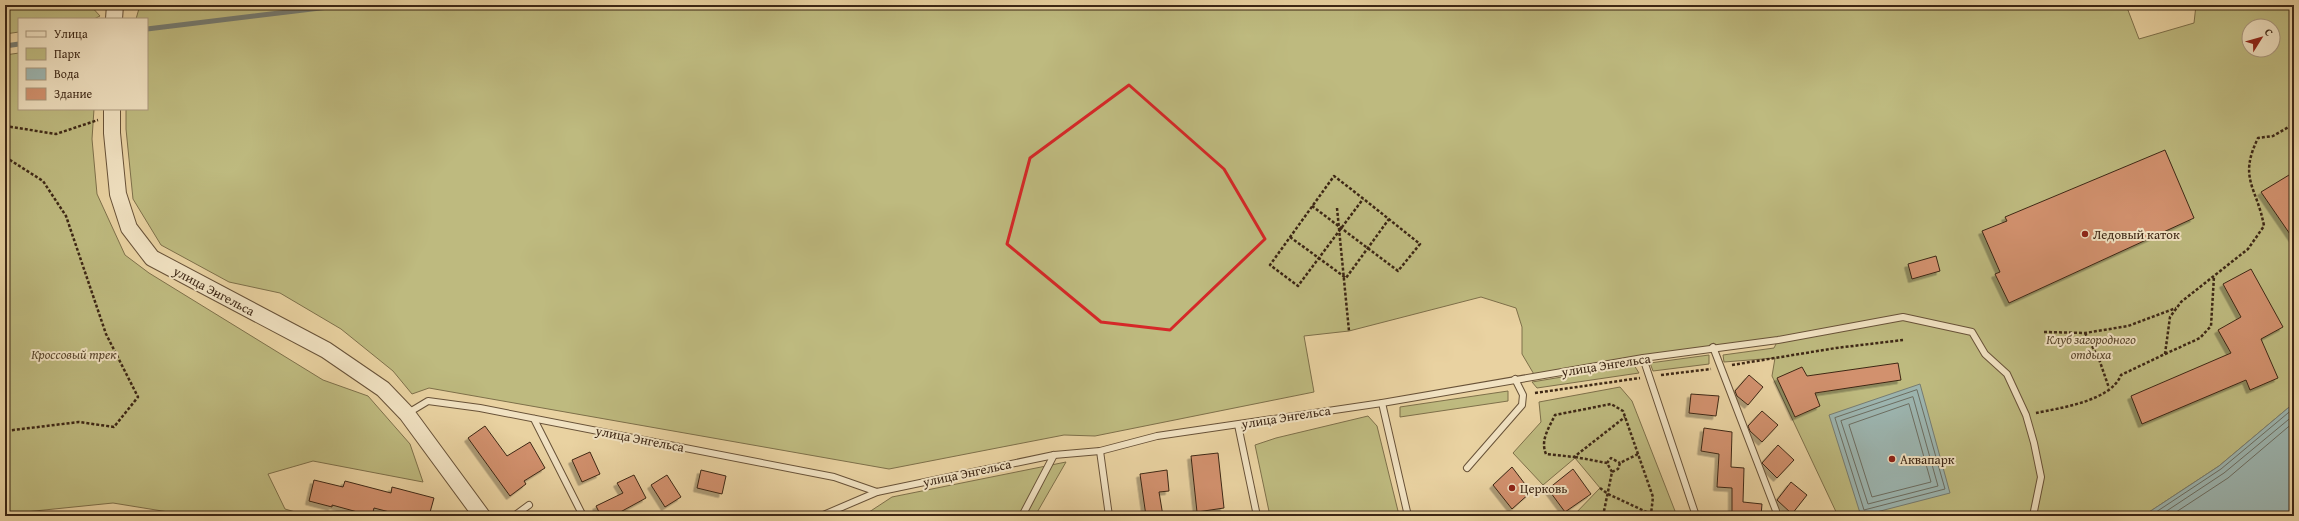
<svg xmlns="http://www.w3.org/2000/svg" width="2299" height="521" font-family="'Gentium Book Plus',serif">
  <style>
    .green { fill: #beba7f; stroke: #7e704a; fill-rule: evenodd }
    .water { fill: #9cb5b0; stroke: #767c72 }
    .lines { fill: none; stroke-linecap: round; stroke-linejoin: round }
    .shore { stroke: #6c6e62; stroke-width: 1 }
    .stream { stroke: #767c72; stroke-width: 5 }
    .building { fill: #d2916e; stroke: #3d2715; filter: url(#shadow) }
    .service-casing { stroke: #685238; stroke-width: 8 }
    .tertiary-casing { stroke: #685238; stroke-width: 18 }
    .path { stroke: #3d2715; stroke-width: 2.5; stroke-dasharray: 3 2; stroke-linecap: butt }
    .service { stroke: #f1e2c2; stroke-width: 6 }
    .tertiary { stroke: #f1e2c2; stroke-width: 16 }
    .marked { fill: none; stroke: #d62828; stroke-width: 3; stroke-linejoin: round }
    .poi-dot { fill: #8f2418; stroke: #f1e2c2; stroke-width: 1.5 }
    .labels { text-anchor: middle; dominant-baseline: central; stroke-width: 4; stroke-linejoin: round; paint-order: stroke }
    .poi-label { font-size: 13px; fill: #3d2715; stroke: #f1e2c2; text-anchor: start }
    .street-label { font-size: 13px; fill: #3d2715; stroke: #f1e2c2 }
    .park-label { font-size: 13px; font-style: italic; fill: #57442a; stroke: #f1e2c2 }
  </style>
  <defs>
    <filter id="shadow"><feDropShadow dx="-3.5" dy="3.5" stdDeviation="0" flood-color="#0004"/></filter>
  </defs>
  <rect width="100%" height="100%" fill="#e9d2a1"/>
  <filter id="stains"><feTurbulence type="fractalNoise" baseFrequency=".005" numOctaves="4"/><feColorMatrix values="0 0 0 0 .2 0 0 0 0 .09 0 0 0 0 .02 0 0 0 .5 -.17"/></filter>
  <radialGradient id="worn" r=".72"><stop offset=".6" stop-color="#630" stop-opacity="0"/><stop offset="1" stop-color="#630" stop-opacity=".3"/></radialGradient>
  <g class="green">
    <polygon points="5,5 90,5 100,16 94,19 19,19 19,32 5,34"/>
    <path d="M140,5H2126L2139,39L2194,23L2196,5H2294V403L2219,466L2143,516H1838L1772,376L1775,358L1724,362L1723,355L1774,348L1778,340L1535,376L1522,354V327L1516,308L1481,297L1349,331L1304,336L1314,392L1095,436L1064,435L889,469L429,388L412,394L393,371L341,329L280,293L229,282L161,245L133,199L126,129V109H147V19H136ZM2249,26H2273V50H2249Z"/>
    <polygon points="19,53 19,109 94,109 92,139 97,194 125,255 149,273 323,380 368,396 410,444 423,482 313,461 268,474 285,509 309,516 193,516 113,503 5,514 5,55"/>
    <polygon points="1709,355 1709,364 1653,371 1650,363"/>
    <polygon points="1634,365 1639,373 1537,388 1532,382"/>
    <polygon points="1620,387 1632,401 1675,511 1667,516 1573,516 1600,488 1575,458 1543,485 1513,453 1541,422 1539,402"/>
    <polygon points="1508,391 1508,401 1400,417 1400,407"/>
    <polygon points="1368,416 1377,426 1399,515 1270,516 1255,445 1276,438"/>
    <polygon points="1066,462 1035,516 863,516 892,497"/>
  </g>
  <g class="water">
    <polygon points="1920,384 1950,493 1861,516 1829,415"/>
    <polygon points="2294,403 2294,516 2143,516 2219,466"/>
  </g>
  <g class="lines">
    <g class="shore">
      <polygon points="1917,390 1945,489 1864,510 1835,418"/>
      <polygon points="1913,397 1938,486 1868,504 1841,421"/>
      <polygon points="1909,404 1931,482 1872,497 1849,425"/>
      <polyline points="2150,516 2221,469 2294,408"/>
      <polyline points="2159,516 2224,473 2294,415"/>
      <polyline points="2170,516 2228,478 2294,422"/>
    </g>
    <g class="stream">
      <polyline points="147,29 345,5"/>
      <polyline points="5,46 19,44"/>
    </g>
  </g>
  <g class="building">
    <polygon points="2165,150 2194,218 2009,303 1995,274 2000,272 1982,231 2007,221 2005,217"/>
    <polygon points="2294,172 2294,240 2261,192"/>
    <polygon points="1936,256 1940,271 1912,279 1908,264"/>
    <polygon points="2251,269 2283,327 2261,339 2278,378 2250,390 2246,380 2142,424 2131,396 2231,353 2218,330 2241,317 2223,284"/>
    <polygon points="1898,363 1901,380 1815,393 1820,406 1795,417 1777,378 1802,367 1807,376"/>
    <polygon points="1749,375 1763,387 1748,405 1737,396 1735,391"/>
    <polygon points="1691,394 1719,396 1716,416 1689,413"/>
    <polygon points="1762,411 1778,425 1762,442 1750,431 1748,426"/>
    <polygon points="485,426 507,456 530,442 545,468 524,481 526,484 510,496 468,438"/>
    <polygon points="1704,428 1732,432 1731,467 1744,468 1743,502 1762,504 1761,516 1732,516 1732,488 1717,487 1719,454 1701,451"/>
    <polygon points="1778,445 1794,460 1777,478 1762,463"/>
    <polygon points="590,452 600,474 582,482 572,460"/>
    <polygon points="1218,453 1224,508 1197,512 1191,456"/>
    <polygon points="1512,467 1531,492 1512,509 1493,485"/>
    <polygon points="1573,469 1591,494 1565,512 1548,489"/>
    <polygon points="701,470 726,476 722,494 697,488"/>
    <polygon points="1167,470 1169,491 1159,492 1163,516 1146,516 1140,474"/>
    <polygon points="634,475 646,498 613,516 601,516 596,506 623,493 617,483"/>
    <polygon points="667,475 681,497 665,507 651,485"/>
    <polygon points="314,480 343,487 345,481 391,493 392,487 434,498 429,516 405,516 374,508 372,516 332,505 332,507 309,501"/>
    <polygon points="1791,482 1807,495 1792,514 1777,500"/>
  </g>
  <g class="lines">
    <g class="service-casing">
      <g id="service">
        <polyline points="1713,347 1778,516"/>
        <polyline points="1643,358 1696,516"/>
        <polyline points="1382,403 1408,516"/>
        <polyline points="408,413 428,401 480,408 834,477 877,492 1054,455 1100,451 1157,436 1382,403 1643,358 1778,340 1903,317 1972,332 1985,354 2007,374 2026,415 2034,443 2041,477 2033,516"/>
        <polyline points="534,419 583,516"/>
        <polyline points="1238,425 1257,516"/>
        <polyline points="1100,451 1109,516"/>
        <polyline points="1467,468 1522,405 1523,395 1515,379"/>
        <polyline points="514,516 529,505"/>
        <polyline points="821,516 877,492"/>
        <polyline points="1022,516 1054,455"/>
      </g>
    </g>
    <g class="tertiary-casing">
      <g id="tertiary">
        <polyline points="114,19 115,5"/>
        <polyline points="112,109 112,133 118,194 129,228 152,258 326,350 383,389 407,414 482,516"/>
      </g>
    </g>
    <g class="path">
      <polyline points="5,126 56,134 98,120"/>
      <polyline points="5,162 10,160 43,181 66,216 106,334 138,397 114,427 79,422 5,431"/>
      <path d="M1312,206L1398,271L1420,244C1391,221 1363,198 1334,176L1270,265L1298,286L1363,199"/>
      <polyline points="1337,208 1349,331"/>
      <polyline points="1290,237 1346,278 1389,219"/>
      <polyline points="2044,332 2085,333 2128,326 2176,308"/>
      <polyline points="2085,333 2099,359 2109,388"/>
      <polyline points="2165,354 2200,338 2211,326 2214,276"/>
      <polyline points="1732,365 1836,348 1903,340"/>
      <polyline points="1661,375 1711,369"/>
      <polyline points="1535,393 1640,378"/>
      <path d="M2036,413C2060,408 2111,401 2121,375L2165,354L2170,317L2181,302L2248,249L2264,226C2257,187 2238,179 2258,138L2273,136L2294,124"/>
      <polyline points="1575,457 1607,463"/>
      <polyline points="1612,472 1607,463 1611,458 1620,463"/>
      <path d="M1600,488L1608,494L1651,514L1653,497L1623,411L1611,404L1555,415C1549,428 1540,440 1546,454L1574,457L1625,417"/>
      <polyline points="1603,516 1612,472 1618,469 1620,463 1638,454"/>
    </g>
    <use href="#service" class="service"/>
    <use href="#tertiary" class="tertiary"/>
  </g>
  <path class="marked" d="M1129,85L1224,169L1265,239L1170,330L1101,322L1007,244L1030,158Z"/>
  <g class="poi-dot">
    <circle cx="2085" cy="234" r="4"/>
    <circle cx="1892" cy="459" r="4"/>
    <circle cx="1512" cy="488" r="4"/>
  </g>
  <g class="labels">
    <g class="poi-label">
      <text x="2093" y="234">Ледовый каток</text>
      <text x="1900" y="459">Аквапарк</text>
      <text x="1520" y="488">Церковь</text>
    </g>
    <g class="street-label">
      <text transform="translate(214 291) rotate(28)">улица Энгельса</text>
      <text transform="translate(1606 365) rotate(-9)">улица Энгельса</text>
      <text transform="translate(1286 417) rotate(-9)">улица Энгельса</text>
      <text transform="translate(640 439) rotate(11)">улица Энгельса</text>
      <text transform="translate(967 473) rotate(-12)">улица Энгельса</text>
    </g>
    <g class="park-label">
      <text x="2091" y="339">Клуб загородного<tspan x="2091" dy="15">отдыха</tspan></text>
      <text x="74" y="354">Кроссовый трек</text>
    </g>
  </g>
  <rect width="2299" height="521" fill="none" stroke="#e9d2a1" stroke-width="20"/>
  <rect x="6" y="6" width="2287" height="509" fill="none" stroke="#3d2715" stroke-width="2"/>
  <rect x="10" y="10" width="2279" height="501" fill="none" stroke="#3d2715"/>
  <rect x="18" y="18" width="130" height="92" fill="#f1e2c2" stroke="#a9977d"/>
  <rect x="26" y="31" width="20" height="6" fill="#f1e2c2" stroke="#a9977d"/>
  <text x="54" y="38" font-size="12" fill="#3d2715">Улица</text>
  <rect x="26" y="48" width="20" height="12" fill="#beba7f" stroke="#a9977d"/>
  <text x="54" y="58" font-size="12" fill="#3d2715">Парк</text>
  <rect x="26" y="68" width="20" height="12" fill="#9cb5b0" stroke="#a9977d"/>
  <text x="54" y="78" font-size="12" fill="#3d2715">Вода</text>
  <rect x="26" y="88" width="20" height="12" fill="#d2916e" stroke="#a9977d"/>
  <text x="54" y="98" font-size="12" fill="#3d2715">Здание</text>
  <g transform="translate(2261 38) rotate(53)"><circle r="19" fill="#f1e2c2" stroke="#a9977d"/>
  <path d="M0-3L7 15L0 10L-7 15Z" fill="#8f2418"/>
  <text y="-6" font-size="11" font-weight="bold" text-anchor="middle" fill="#3d2715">С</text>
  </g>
  <rect width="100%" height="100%" filter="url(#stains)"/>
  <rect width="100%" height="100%" fill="url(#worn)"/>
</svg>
